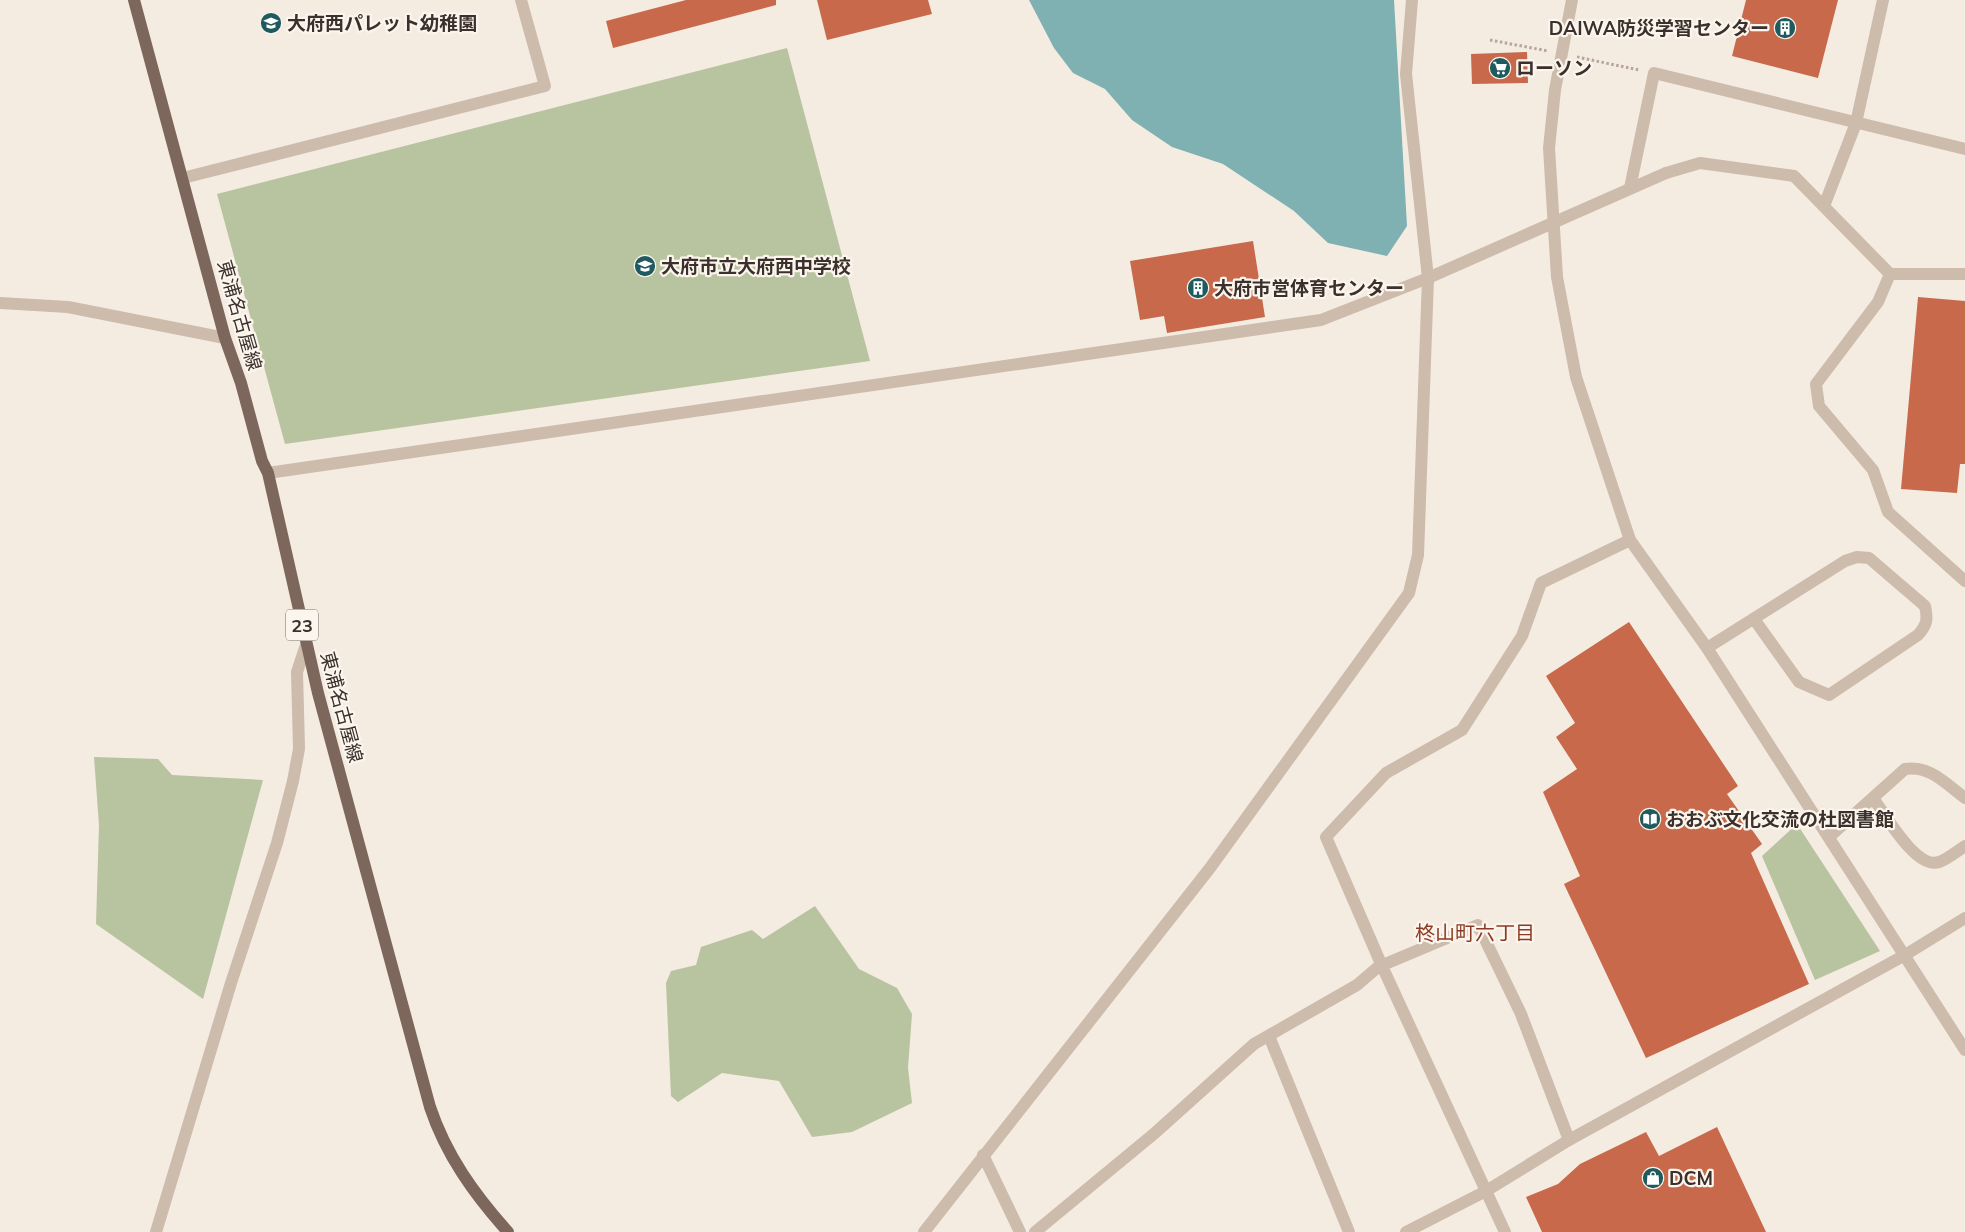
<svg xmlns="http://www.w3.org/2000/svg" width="1965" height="1232" font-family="Mulish,'Noto Sans JP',sans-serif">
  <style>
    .green { fill: #b8c4a0 }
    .water { fill: #7fb0b2 }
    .building { fill: #c8694b }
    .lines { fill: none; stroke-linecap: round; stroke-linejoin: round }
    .path { stroke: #b9a596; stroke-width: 3; stroke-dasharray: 2.5 2.5; stroke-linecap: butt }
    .minor { stroke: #cdbbac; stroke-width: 12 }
    .tertiary { stroke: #cdbbac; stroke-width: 12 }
    .primary { stroke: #7d675c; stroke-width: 12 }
    .labels { text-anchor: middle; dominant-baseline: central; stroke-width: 4.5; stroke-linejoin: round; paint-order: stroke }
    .shield { fill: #fbf5ee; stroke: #756b66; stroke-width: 1 }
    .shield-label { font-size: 18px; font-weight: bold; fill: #3b302b }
    .poi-label { font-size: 19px; font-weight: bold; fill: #3b302b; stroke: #fbf5ee; text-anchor: start }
    .street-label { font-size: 19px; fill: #3b302b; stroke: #fbf5ee }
    .neighbourhood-label { font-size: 20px; fill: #8c3b22; stroke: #fbf5ee }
  </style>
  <rect width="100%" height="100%" fill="#f4ebe1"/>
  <g class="green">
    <polygon points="787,48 870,361 285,444 217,194"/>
    <polygon points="94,757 158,759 172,775 263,780 203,999 96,924 99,825"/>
    <polygon points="1797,824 1880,951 1815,980 1762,856"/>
    <polygon points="815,906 859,969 897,988 912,1014 908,1068 912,1103 852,1132 812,1137 779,1081 722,1073 678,1102 671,1096 666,983 671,971 696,965 701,947 752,930 763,939"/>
  </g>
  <polygon class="water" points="1029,0 1394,0 1407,226 1387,256 1328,243 1294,211 1223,164 1172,147 1132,120 1105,89 1073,73 1054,48"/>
  <g class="building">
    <polygon points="686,0 776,0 776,5 613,48 606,21"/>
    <polygon points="817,0 928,0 932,14 827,40"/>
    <polygon points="1746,0 1838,0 1818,78 1732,56"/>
    <polygon points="1527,52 1528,83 1472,84 1471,54"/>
    <polygon points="1253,241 1265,317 1167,333 1164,316 1140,320 1130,261"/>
    <polygon points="1918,297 1965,301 1965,464 1960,464 1957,493 1901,489"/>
    <polygon points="1629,622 1738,786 1727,794 1762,844 1751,853 1809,984 1646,1058 1564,884 1580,876 1543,792 1577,769 1556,737 1575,723 1546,676"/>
    <polygon points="1717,1127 1766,1232 1542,1232 1526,1197 1558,1184 1580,1164 1646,1132 1659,1156"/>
  </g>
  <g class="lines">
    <g class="path">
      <polyline points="1490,40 1548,51"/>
      <polyline points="1577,57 1639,70"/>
    </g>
    <g class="minor">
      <polyline points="1666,173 1700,163 1794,176 1890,274 1965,274"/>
      <polyline points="183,178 545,86 521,0"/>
      <polyline points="1630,188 1654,73 1965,149"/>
      <polyline points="1824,206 1856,123 1883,0"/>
      <polyline points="1890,274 1878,302 1816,384 1819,406 1873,470 1888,512 1965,581"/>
      <polyline points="0,303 68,307 225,338"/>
      <path d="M1707,648L1845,561L1857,557L1869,558L1925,606C1928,619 1927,625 1918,635L1829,695L1799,682L1754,619"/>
      <path d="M1873,798C1885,814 1916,870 1939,862C1948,859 1957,851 1965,846"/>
      <path d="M1829,837L1905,769C1930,765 1946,784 1965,798"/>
      <polyline points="1269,1036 1349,1232"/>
      <polyline points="983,1155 1020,1232"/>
      <polyline points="156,1232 231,983 277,843 293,781 299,749 297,672 306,645"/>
      <polyline points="924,1232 1210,868 1409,593 1418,555 1428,278 1406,74 1412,0"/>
      <polyline points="1035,1232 1156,1132 1254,1044 1357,985 1378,967 1478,925 1521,1014 1569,1140"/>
      <polyline points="1406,1232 1486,1191 1569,1140 1905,955 1965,918"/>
      <polyline points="1505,1232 1382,966 1326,837 1386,773 1462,730 1522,636 1541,583 1630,540"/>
    </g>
    <g class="tertiary">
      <polyline points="1572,0 1555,90 1549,148 1557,277 1576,377 1630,540 1707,648 1965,1050"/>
      <polyline points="268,473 1321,320 1428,278 1666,173"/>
    </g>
    <path class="primary" d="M134,0L225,338L241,383L262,461L268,473L318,693L430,1107C446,1155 474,1194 508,1232"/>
  </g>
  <defs>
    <g id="school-disc" transform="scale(1.125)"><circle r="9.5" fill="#1f5a5e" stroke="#fbf5ee"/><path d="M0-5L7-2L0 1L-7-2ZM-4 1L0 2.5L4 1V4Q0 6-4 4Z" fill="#fff"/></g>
    <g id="building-disc" transform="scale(1.125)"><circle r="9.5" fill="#1f5a5e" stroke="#fbf5ee"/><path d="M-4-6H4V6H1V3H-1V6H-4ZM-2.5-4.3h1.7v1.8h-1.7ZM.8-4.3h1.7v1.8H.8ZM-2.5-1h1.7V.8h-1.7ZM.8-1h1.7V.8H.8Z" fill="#fff"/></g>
    <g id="supermarket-disc" transform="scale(1.125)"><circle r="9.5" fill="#1f5a5e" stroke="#fbf5ee"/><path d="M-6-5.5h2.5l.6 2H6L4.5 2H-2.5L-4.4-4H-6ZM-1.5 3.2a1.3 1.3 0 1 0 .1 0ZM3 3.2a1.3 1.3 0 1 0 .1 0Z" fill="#fff"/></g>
    <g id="library-disc" transform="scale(1.125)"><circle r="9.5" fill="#1f5a5e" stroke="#fbf5ee"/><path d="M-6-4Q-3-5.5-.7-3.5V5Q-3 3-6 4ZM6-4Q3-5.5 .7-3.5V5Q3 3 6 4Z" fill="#fff"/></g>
    <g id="shop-disc" transform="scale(1.125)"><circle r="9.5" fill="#1f5a5e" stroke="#fbf5ee"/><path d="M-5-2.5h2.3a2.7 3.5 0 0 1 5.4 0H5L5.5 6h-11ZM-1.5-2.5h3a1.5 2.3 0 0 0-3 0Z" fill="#fff"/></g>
  </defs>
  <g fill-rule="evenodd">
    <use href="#school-disc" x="271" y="23"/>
    <use href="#building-disc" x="1785" y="28"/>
    <use href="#supermarket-disc" x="1500" y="68"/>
    <use href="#school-disc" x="645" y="266"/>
    <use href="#building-disc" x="1198" y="288"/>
    <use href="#library-disc" x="1650" y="819"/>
    <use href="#shop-disc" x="1653" y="1178"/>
  </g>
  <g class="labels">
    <rect class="shield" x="286" y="609.5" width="32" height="31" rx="4"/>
    <g class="shield-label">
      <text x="302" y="625">23</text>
    </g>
    <g class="poi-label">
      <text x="287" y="23">大府西パレット幼稚園</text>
      <text x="1769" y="28" text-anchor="end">DAIWA防災学習センター</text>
      <text x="1516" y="68">ローソン</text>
      <text x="661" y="266">大府市立大府西中学校</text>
      <text x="1214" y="288">大府市営体育センター</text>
      <text x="1666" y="819">おおぶ文化交流の杜図書館</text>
      <text x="1669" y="1178">DCM</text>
    </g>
    <g class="street-label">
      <text transform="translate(240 315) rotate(74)">東浦名古屋線</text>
      <text transform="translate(342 707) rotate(75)">東浦名古屋線</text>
    </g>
    <g class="neighbourhood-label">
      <text x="1475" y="932">柊山町六丁目</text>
    </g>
  </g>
</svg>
